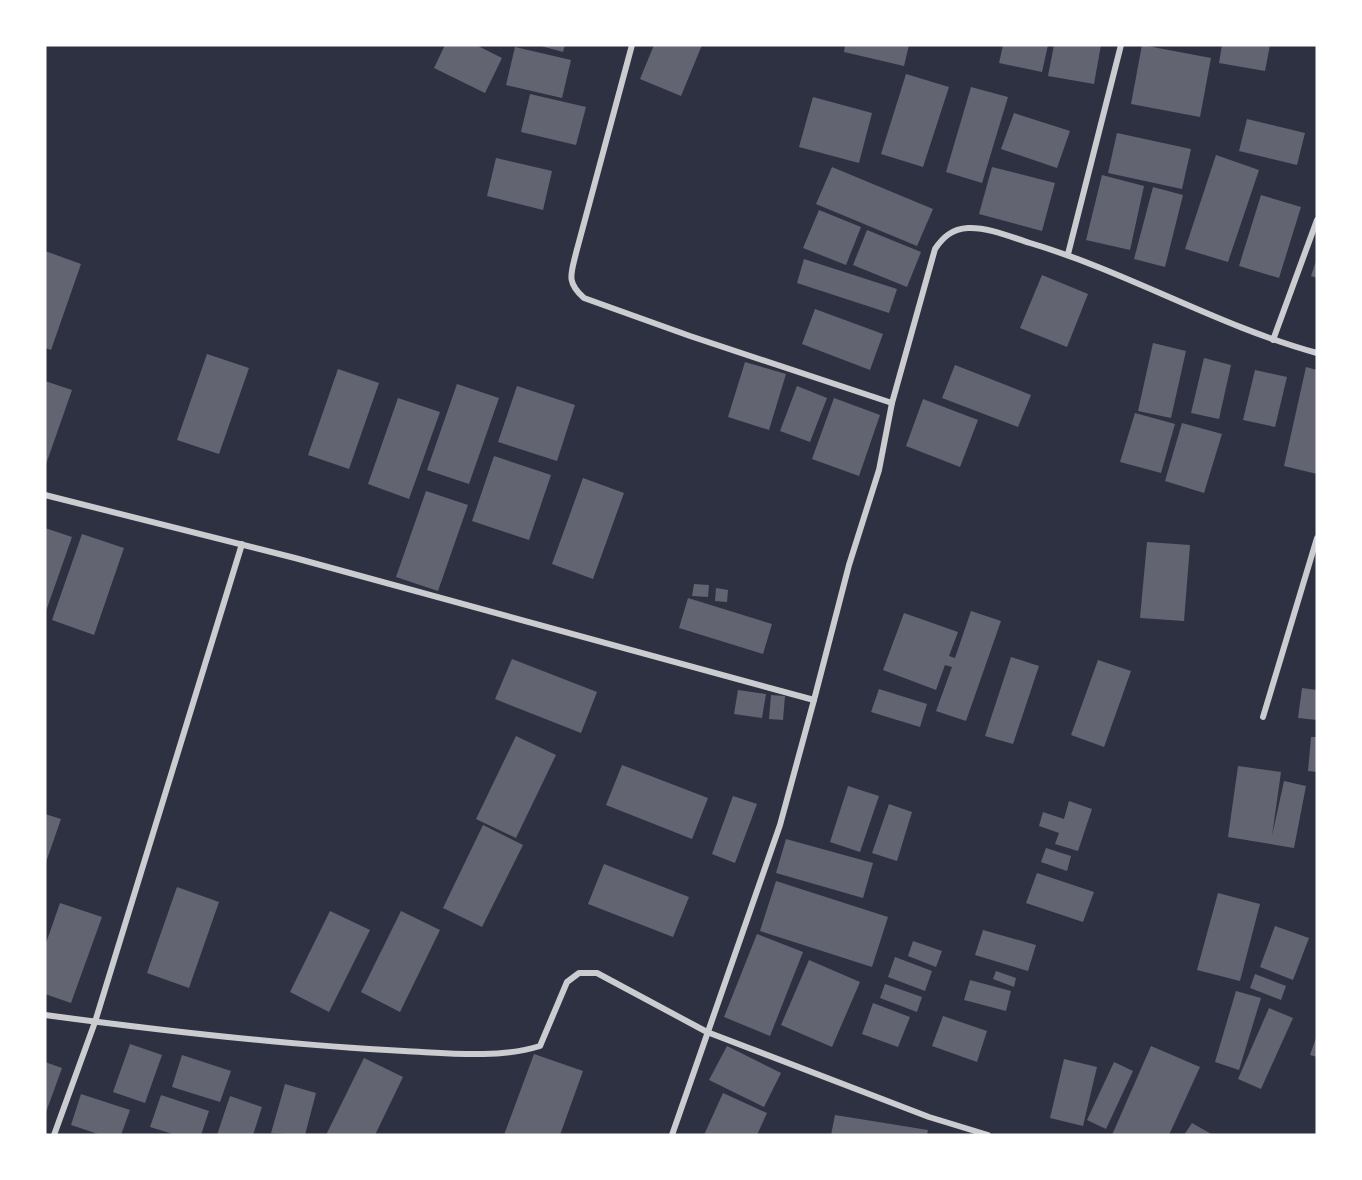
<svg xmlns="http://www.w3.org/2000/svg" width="1362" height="1180" font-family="Lato,sans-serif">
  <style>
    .building { fill: #626471 }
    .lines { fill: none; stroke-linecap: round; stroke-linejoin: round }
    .minor { stroke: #caccd0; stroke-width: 6 }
  </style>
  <rect width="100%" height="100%" fill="#2d3142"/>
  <g class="building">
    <polygon points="445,45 476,45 502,58 485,93 434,68"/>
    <polygon points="537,45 565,45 563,52"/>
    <polygon points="654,45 702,45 681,96 640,79"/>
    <polygon points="845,45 909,45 904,66 844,52"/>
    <polygon points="1003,45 1048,45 1042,72 999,63"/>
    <polygon points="1054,45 1101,45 1094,84 1048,76"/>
    <polygon points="1142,45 1211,58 1200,117 1131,104"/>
    <polygon points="1222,45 1270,45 1265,71 1219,63"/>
    <polygon points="515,47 571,60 562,98 506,85"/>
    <polygon points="906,74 949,87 923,167 881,154"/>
    <polygon points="971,87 1008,97 982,183 946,172"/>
    <polygon points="530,94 586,107 576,145 521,132"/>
    <polygon points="813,97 872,113 859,163 799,147"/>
    <polygon points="1014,113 1070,131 1057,168 1001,149"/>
    <polygon points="1247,119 1305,133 1297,165 1239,151"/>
    <polygon points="1117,133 1191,149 1182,189 1108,173"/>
    <polygon points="1216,155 1259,170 1228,262 1185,249"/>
    <polygon points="496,158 552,171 543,210 487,196"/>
    <polygon points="832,167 933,209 917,246 816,204"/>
    <polygon points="992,167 1055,183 1042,231 979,214"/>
    <polygon points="1102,175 1144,186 1130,250 1086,240"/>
    <polygon points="1153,187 1183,195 1165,267 1134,259"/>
    <polygon points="1261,195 1301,207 1279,278 1239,266"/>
    <polygon points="819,210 861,227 846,265 803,248"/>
    <polygon points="867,230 921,252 907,287 853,265"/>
    <polygon points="45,251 81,264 51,350 45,348"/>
    <polygon points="1317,258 1317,278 1311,276"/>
    <polygon points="804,259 897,289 889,313 797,283"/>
    <polygon points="1042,275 1088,294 1067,347 1020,328"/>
    <polygon points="815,309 883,334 870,370 802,344"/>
    <polygon points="1153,343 1186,351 1171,418 1138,411"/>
    <polygon points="207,354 249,368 219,454 177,440"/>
    <polygon points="1204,358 1231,365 1219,419 1191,413"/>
    <polygon points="745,362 786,374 769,430 728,417"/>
    <polygon points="955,365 1031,395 1018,427 942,398"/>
    <polygon points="1306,367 1317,370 1317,474 1284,466"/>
    <polygon points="338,369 379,383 349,469 308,455"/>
    <polygon points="1255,370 1287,377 1275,427 1243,420"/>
    <polygon points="45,381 72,390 45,467"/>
    <polygon points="457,384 499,398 469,484 427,470"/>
    <polygon points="517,386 575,405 557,461 498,442"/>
    <polygon points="797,386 827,398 810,442 780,431"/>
    <polygon points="398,398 440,412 409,499 368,484"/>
    <polygon points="834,398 880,415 859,476 812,459"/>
    <polygon points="923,399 978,420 960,467 906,446"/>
    <polygon points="1135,413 1175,424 1161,473 1120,462"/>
    <polygon points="1182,423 1222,434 1204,493 1165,481"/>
    <polygon points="494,456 551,475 529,540 472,521"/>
    <polygon points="583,478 624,493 593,579 552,564"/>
    <polygon points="426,491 468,505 438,591 396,577"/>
    <polygon points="45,528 72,537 45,614"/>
    <polygon points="82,534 124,548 94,635 52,620"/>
    <polygon points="1147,542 1190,545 1184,621 1140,618"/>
    <polygon points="694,584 709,585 708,597 692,596"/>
    <polygon points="716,588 728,590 727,602 715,601"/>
    <polygon points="688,598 772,624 763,654 679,628"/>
    <polygon points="971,611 1001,621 966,721 936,711 952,667 945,665 936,690 883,670 904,613 958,632 949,656 955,658"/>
    <polygon points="1011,657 1039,666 1013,744 985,736"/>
    <polygon points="512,659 597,692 581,733 495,699"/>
    <polygon points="1098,660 1131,671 1104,747 1071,735"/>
    <polygon points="1302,688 1317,690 1317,720 1298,718"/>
    <polygon points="879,689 927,704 920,727 871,712"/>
    <polygon points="738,690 766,694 762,718 734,714"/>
    <polygon points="771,695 785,696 783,720 769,719"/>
    <polygon points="516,736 556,755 516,838 476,819"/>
    <polygon points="1311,737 1317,737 1317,772 1308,771"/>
    <polygon points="622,765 708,798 692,839 606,805"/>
    <polygon points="1238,766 1281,772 1272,836 1284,781 1306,786 1294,848 1228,837"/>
    <polygon points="848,786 879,796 860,852 830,842"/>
    <polygon points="733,796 757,804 735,863 712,854"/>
    <polygon points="1069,801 1092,809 1078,851 1055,844 1059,833 1039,826 1043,812 1064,819"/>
    <polygon points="889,804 912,812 897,861 872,853"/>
    <polygon points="45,814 61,819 45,865"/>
    <polygon points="483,825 523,845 482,927 443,908"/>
    <polygon points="786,839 873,863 863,898 776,873"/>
    <polygon points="1046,848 1071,856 1067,871 1041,862"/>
    <polygon points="604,864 689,897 673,937 588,904"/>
    <polygon points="1037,873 1094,892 1083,922 1026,903"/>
    <polygon points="776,881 888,917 872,967 760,931"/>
    <polygon points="177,887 219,902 189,988 147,973"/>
    <polygon points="1218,893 1260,904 1240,981 1197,970"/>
    <polygon points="60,903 102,917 71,1003 45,994 45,946"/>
    <polygon points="330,911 370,930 329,1012 290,992"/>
    <polygon points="401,911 440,930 400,1012 361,992"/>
    <polygon points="1275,926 1309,938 1293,980 1260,967"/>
    <polygon points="983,930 1036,945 1028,971 975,955"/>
    <polygon points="757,934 803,952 770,1036 724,1017"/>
    <polygon points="913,941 942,951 936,967 908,956"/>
    <polygon points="895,957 932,971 925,991 888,977"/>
    <polygon points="809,960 860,982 832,1047 781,1025"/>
    <polygon points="996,971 1016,978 1014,987 993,979"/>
    <polygon points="1255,974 1286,986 1281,1000 1250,988"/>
    <polygon points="970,980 1011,991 1006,1011 964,1000"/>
    <polygon points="885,984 922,997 917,1012 880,998"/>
    <polygon points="1236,991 1261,998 1239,1070 1215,1062"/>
    <polygon points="873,1003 910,1017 898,1047 862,1034"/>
    <polygon points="1269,1008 1293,1018 1261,1089 1238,1079"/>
    <polygon points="943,1016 987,1031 977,1062 932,1046"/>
    <polygon points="1317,1035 1317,1057 1310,1055"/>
    <polygon points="130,1044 162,1055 145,1103 113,1092"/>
    <polygon points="727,1046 781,1073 764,1107 709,1080"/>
    <polygon points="1151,1046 1200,1067 1169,1135 1112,1135"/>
    <polygon points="534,1054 583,1071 560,1135 504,1135"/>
    <polygon points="182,1055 231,1071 220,1102 172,1087"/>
    <polygon points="364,1058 403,1077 375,1135 326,1135"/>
    <polygon points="1064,1059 1097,1067 1083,1126 1050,1118"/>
    <polygon points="45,1062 62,1068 45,1115"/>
    <polygon points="1114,1062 1133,1071 1106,1129 1087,1120"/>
    <polygon points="285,1084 316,1093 305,1135 271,1133"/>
    <polygon points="723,1093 767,1113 757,1135 704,1135"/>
    <polygon points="81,1094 130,1110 121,1135 101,1135 71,1125"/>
    <polygon points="161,1095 209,1111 201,1135 176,1135 150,1127"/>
    <polygon points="230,1096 262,1107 253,1135 217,1135"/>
    <polygon points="835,1115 928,1130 927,1135 831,1135"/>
    <polygon points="1192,1123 1213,1135 1184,1135"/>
  </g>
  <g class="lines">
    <g class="minor">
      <path d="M632,45L576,253C571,274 566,282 584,298L690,336L892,403"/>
      <polyline points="1068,254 1121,45"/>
      <polyline points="1273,340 1317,220"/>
      <path d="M45,495L295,558L814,700L849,565L879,470L892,403L935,249C943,237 952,229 968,228C988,227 1011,237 1030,243C1128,272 1218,326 1317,353"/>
      <polyline points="1263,717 1317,538"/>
      <path d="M45,1015C164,1031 284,1045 404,1051C447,1053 498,1059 540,1046L567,982L579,973H597L707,1032L929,1117L988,1135"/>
      <polyline points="54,1135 95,1022 242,544"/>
      <polyline points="672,1135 780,825 814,700"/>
    </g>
  </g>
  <rect width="1362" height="1180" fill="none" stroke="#ffffff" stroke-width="93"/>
</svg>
